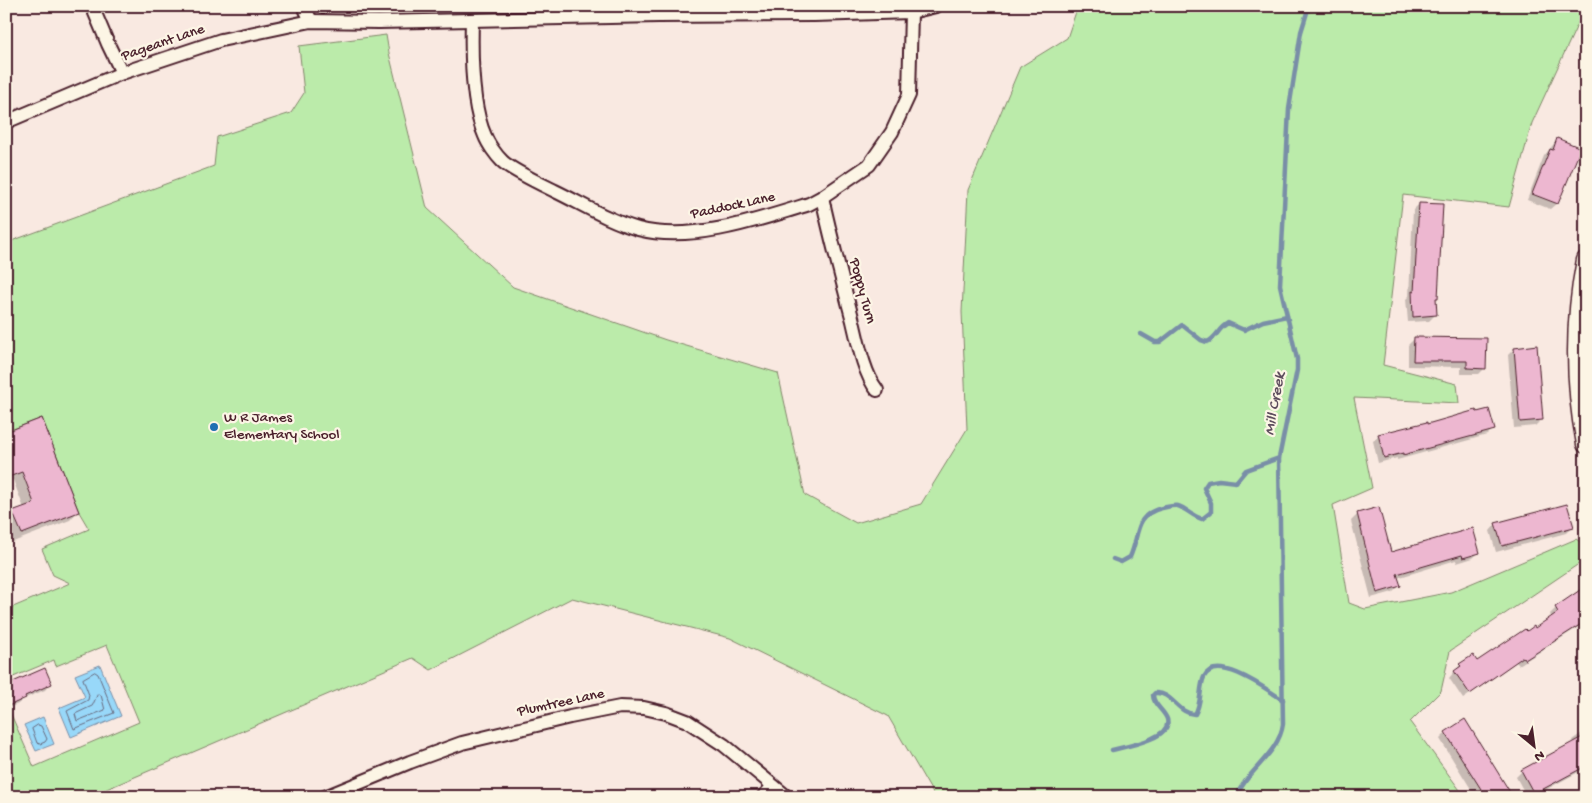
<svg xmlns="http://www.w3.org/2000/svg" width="1592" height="803" font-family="'Gochi Hand',sans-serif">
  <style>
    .green { fill: #bbebaa; stroke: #82856a }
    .water { fill: #98d8f9; stroke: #798ea7 }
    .shadow { fill: #0003 }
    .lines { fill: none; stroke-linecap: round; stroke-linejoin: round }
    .shore { stroke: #69697d; stroke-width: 1 }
    .stream { stroke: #798ea7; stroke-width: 4.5 }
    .building { fill: #edb7d0; stroke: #4a1f2b }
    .street-casing { stroke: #4a1f2b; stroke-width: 16 }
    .secondary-casing { stroke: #4a1f2b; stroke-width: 21 }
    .street { stroke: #fcf5e5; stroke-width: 12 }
    .secondary { stroke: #fcf5e5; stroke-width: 18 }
    .poi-dot { fill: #1f6fb2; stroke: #fcf5e5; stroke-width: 2 }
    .labels { text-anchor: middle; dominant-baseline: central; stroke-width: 4.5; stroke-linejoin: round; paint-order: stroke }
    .street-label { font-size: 15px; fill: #4a1f2b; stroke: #fcf5e5 }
    .poi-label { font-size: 15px; fill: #4a1f2b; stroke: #fcf5e5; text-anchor: start }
    .water-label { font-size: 16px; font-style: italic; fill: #5e4d5e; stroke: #fcf5e5 }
  </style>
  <rect width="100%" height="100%" fill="#f9e9e1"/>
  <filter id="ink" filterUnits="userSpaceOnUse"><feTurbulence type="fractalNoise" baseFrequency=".02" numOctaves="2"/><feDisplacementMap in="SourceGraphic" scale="10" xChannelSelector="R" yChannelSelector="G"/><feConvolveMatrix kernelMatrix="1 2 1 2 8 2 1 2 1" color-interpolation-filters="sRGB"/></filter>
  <g filter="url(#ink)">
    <polygon class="green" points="1078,6 1586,6 1532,123 1509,207 1403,195 1383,365 1457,384 1459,403 1354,398 1372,488 1333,505 1349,603 1365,609 1451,592 1576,539 1586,546 1586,559 1450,651 1441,691 1410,722 1465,797 935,797 888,716 730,638 572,598 431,670 413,658 88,797 6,797 6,738 10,712 34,767 139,722 107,645 56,666 54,660 6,680 6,610 70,583 53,575 42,549 89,529 79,512 42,418 11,430 6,418 6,243 214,166 217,137 291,113 304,93 299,46 386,35 389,53 427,208 513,287 666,340 778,373 805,495 856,523 921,504 967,429 962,312 968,190 1020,67 1067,38"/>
    <g class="water">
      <polygon points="100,665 121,716 71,737 59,708 85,697 75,675"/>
      <polygon points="43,717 54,744 36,751 24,725"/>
    </g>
    <g class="shadow">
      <polygon points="1557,140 1557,203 1550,209 1527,200 1544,156"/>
      <polygon points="1419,204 1437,298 1434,300 1435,315 1429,321 1408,322 1406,299 1409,296 1413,210"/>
      <polygon points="1414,339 1485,368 1479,374 1461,374 1461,367 1408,366 1408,345"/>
      <polygon points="1514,349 1542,419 1535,426 1514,428 1508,355"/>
      <polygon points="6,421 10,431 78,511 70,520 13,542 6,524 6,519 13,512 24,508 13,480 6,483"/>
      <polygon points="1426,425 1493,429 1487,435 1397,460 1397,458 1378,463 1373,441 1379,436"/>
      <polygon points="1378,509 1390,553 1479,552 1473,558 1457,563 1456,560 1397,578 1399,586 1393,592 1371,598 1351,521 1357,515"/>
      <polygon points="1496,524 1572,527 1566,533 1496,552 1490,531"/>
      <polygon points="1586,585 1586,622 1519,665 1516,662 1463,699 1449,678 1460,665 1477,662 1526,633 1535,630 1552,618 1550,614 1556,608"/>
      <polygon points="51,683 45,690 23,699 18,704 6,709 6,686"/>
      <polygon points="1586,730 1586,768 1532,797 1527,797 1516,777 1522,771 1573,743 1572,740"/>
      <polygon points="1446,733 1512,797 1476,797 1440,739"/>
    </g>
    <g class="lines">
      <g class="shore">
        <polygon points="95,672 98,674 114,713 74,729 67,711 88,700 89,695 83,679"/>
        <polygon points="98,694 101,695 105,710 77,721 75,714 92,706"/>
        <polygon points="38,725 41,726 47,739 45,742 40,744 37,743 32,729"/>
      </g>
      <g class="stream">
        <path d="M1141,334L1155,342H1160L1182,325L1201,340L1207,342C1217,338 1218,328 1228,323L1244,330L1263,321L1287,316"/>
        <path d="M1113,559L1121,562L1130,557C1140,536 1133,515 1162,508C1167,507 1173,505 1178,506C1187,509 1192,516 1202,519L1211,512V503L1204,488L1208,482L1219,480L1236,482L1246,470L1279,458"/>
        <path d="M1112,750C1123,747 1173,739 1167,719C1164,710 1153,705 1153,695L1155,693C1171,691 1179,715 1195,714C1202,703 1199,688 1204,677C1217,652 1269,691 1283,700"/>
        <path d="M1236,797C1247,770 1279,754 1283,724L1279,458L1297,370V359L1280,285L1289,109L1301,32L1309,6"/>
      </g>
    </g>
    <g class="building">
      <polygon points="1557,138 1581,148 1558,204 1532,194 1550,149 1553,150"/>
      <polygon points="1419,203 1443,204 1438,298 1436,298 1437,315 1413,317 1412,291 1414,292"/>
      <polygon points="1414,337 1487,338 1486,369 1467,368 1467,361 1413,361"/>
      <polygon points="1537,345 1543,420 1520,422 1514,348"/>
      <polygon points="1489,409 1495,430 1403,455 1403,453 1384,458 1378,434 1427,422 1427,424 1476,410 1477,412"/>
      <polygon points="42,418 79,512 22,534 12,511 34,503 22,472 6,478 6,432"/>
      <polygon points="1567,504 1574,527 1502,546 1495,523"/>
      <polygon points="1379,507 1391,552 1473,528 1480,553 1463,558 1462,555 1397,574 1401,586 1377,593 1357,513"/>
      <polygon points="1586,586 1586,621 1525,660 1523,657 1470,694 1454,671 1461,666 1459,664 1473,655 1477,661 1525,629 1527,631 1534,626 1535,628 1558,612 1555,607"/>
      <polygon points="45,668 52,684 25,696 26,698 6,707 6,685"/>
      <polygon points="1465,719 1513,797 1486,797 1445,732"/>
      <polygon points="1586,735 1586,766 1534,794 1521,770"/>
    </g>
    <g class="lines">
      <g class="street-casing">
        <g id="street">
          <polyline points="92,6 108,44 122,73"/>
          <polyline points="304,6 311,21"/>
          <path d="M472,20C471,54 471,105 485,136C488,144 496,155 502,161C511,170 543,185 555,191C582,204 609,221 638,229C691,243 758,220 809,204L822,197L869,165L892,132L909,95L911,12"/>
          <polyline points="6,122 122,73 221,40 311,21 379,22 658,16 814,15 911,12 936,6"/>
          <path d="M822,197C831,239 842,280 853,321C858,342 864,374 877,390"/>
          <polyline points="325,797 410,762 462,743 570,717 620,707 644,708 666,713 687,721 724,745 787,797"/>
          <polyline points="763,797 773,786"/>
        </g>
      </g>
      <g class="secondary-casing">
        <path id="secondary" d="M1586,260C1574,321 1574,382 1586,444"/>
      </g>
      <use href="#street" class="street"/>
      <use href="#secondary" class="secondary"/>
    </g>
  </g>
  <circle class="poi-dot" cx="214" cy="427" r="5"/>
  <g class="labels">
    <g class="street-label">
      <text transform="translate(163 43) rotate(-19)">Pageant Lane</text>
      <text transform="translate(733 206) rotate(-12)">Paddock Lane</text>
      <text transform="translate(862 291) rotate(75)">Poppy Turn</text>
      <text transform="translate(561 703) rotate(-12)">Plumtree Lane</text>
    </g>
    <g class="poi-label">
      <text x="224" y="418">W R James<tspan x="224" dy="17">Elementary School</tspan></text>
    </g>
    <g class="water-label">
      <text transform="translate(1276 404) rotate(-80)">Mill Creek</text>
    </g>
  </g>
  <rect width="1592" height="803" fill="none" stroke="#fcf5e5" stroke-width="25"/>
  <rect x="12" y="12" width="1567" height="778" fill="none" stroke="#4a1f2b" stroke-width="2" filter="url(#ink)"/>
  <g transform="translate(1534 746) rotate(151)" stroke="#fcf5e5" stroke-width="4" paint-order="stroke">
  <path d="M0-4L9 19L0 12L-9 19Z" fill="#4a1f2b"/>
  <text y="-8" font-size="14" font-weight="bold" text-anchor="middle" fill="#4a1f2b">N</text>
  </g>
</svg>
